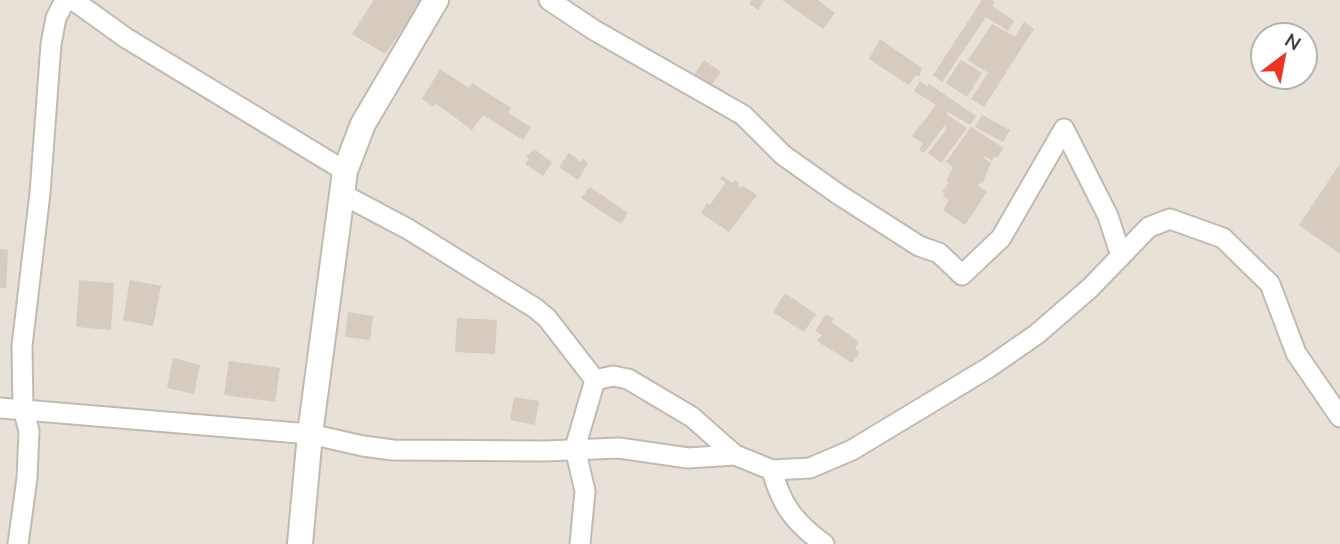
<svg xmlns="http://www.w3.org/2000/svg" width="1340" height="544" font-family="Mulish,sans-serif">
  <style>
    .residential { fill: #e8e1d8; fill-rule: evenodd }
    .building { fill: #d5cbbf }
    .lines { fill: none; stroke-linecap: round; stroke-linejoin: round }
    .minor-casing { stroke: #c2baaf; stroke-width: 23 }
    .tertiary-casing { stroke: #c2baaf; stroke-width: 28 }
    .minor { stroke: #fff; stroke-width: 19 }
    .tertiary { stroke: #fff; stroke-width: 24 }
  </style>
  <rect width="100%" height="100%" fill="#f4f0e9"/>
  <path class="residential" d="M0,0H1340V544H0ZM1263,35H1305V77H1263Z"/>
  <g class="building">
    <polygon points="374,0 423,0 385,54 352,34"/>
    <polygon points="752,0 764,0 758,10 749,4"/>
    <polygon points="782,0 818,0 835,13 823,29"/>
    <polygon points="982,0 992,0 995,3 992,6 1014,21 1008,31 986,17 942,82 933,75"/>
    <polygon points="1024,22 1034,29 984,107 971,99 988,73 968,60 992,24 1015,37"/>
    <polygon points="880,39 922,68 919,77 916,75 909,85 869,59"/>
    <polygon points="704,60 721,72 710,87 693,76"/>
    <polygon points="961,60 982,73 967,97 946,83"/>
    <polygon points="440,69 469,88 472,83 511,108 508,113 531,127 523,140 483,115 472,130 435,103 434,107 422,99"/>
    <polygon points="920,81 927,86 929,84 976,116 970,125 948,112 946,114 967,128 941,163 928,153 947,129 944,126 924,153 919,150 923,144 912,136 936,105 914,91"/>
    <polygon points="982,115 1010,130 1003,142 975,127"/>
    <polygon points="971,127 1004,148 997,158 994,156 992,161 985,156 984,158 991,163 982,184 980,182 978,186 987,192 965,225 943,210 949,200 943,196 945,193 942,192 949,183 946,181 953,167 946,162"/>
    <polygon points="534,149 552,162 543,176 525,164 529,159 526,157"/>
    <polygon points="569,153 581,162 583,159 588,163 578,180 559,167"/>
    <polygon points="1340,164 1340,254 1299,225"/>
    <polygon points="722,176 733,183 735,180 740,183 738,186 741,188 743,186 757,195 729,232 701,213 707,203 710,205 726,182 720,179"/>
    <polygon points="590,187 628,213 621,224 581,198"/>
    <polygon points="0,249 8,250 6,288 0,288"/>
    <polygon points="79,280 114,283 111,330 76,327"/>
    <polygon points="130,280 161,286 153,326 123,320"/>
    <polygon points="785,293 816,314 804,332 773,312"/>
    <polygon points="348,312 373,316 370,340 345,337"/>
    <polygon points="826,314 834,319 831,322 859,342 855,349 860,352 852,363 817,341 822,335 815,331"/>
    <polygon points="457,318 497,320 495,354 455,352"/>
    <polygon points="173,358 200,365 194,394 167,388"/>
    <polygon points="229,361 280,368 275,402 224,395"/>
    <polygon points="514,397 539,401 535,425 510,420"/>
  </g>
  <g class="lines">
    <g class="minor-casing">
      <g id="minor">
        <polyline points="73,0 126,38 345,171"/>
        <polyline points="549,0 594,30 743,115 783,155 838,194 919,246 939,253 962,275 1001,238 1064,129 1108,216 1121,256"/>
        <polyline points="342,194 408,229 535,308 547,318 595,380"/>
        <path d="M595,380L613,376L628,379L692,417L735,455L772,470C781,505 795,523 824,544"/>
        <polyline points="0,408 310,434 363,446 393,450 546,451 619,448 688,458 735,455"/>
        <polyline points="772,470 810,468 852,450 988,368 1037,334 1090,288 1149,227 1170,219 1223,238 1270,284 1296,353 1340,417"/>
        <polyline points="18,544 27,478 29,431 23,408 22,346 40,193 51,44 56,18 65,0"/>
        <polyline points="580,544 585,491 575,448 595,380"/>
      </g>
    </g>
    <g class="tertiary-casing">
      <polyline id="tertiary" points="300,544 310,434 345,171 363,124 436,0"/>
    </g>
    <use href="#minor" class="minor"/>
    <use href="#tertiary" class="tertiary"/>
  </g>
  <g transform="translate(1284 56) rotate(32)"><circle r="33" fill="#ffffff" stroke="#b5b3af" stroke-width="2"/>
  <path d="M0-5L12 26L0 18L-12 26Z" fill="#f03224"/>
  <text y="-10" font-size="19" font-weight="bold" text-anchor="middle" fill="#474038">N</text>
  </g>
</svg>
